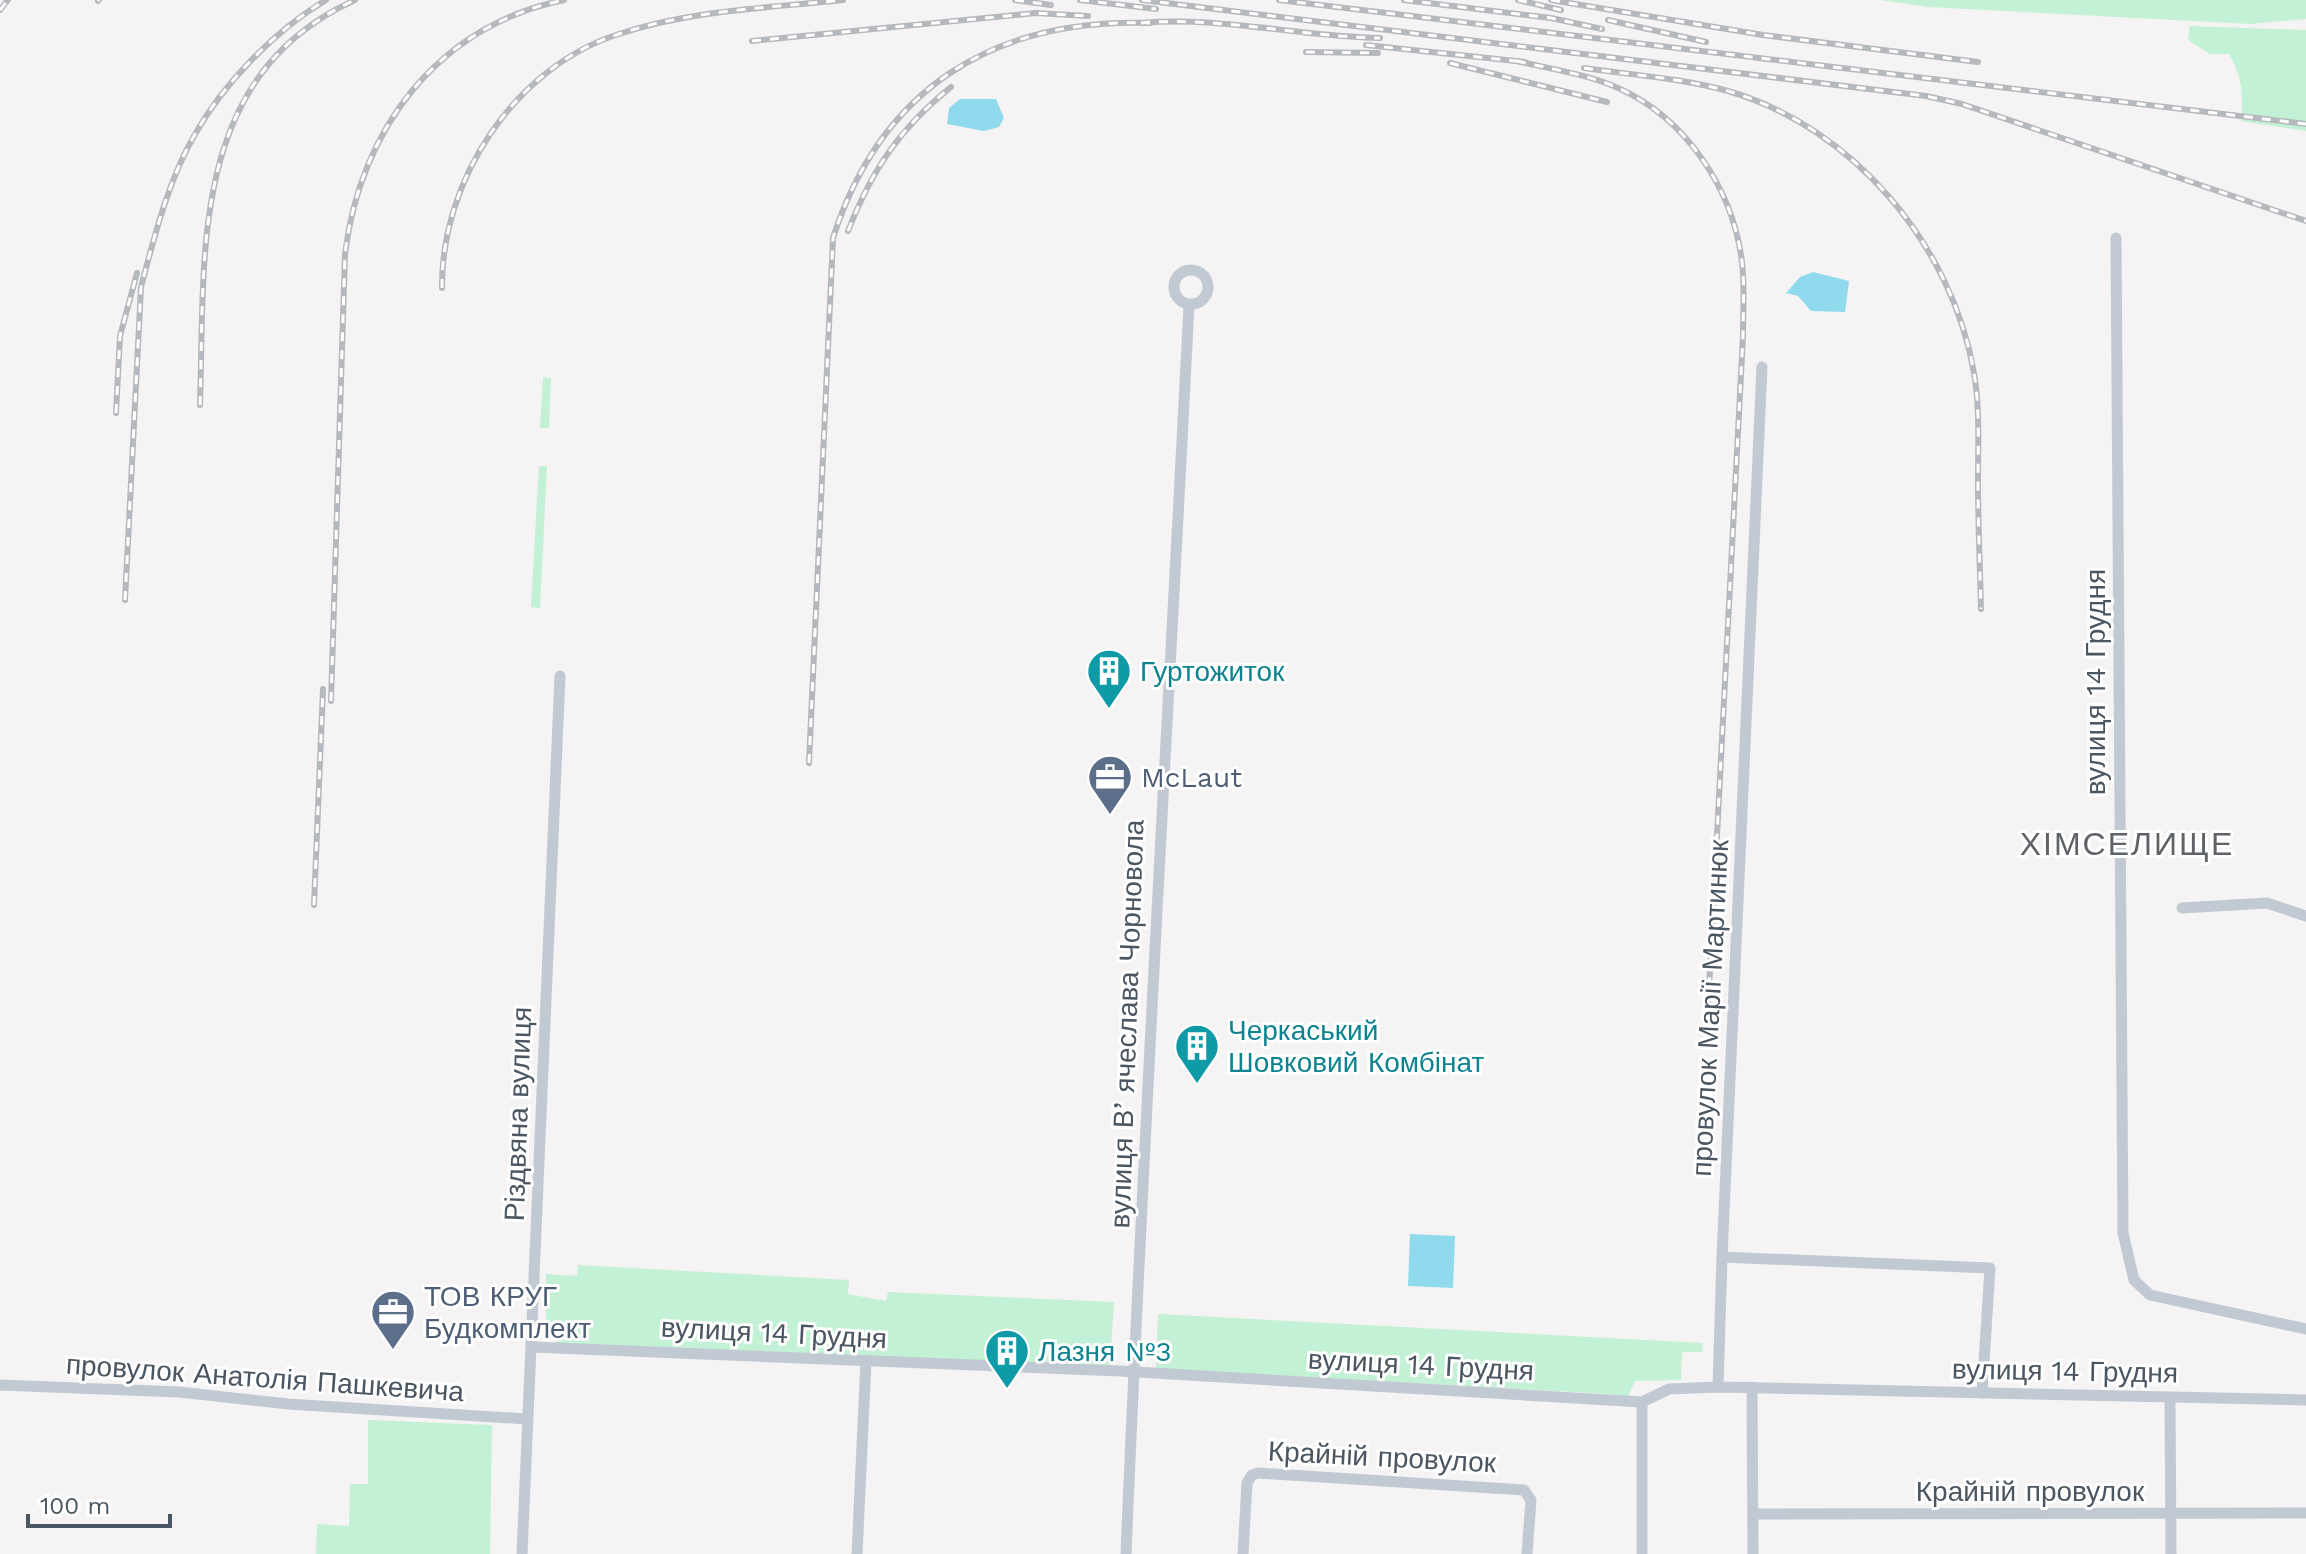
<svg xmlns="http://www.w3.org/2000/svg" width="2306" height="1554" font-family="'Work Sans',sans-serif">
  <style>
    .green { fill: #c3f1d5 }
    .water { fill: #90daee }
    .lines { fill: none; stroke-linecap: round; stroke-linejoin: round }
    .minor { stroke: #c1cad2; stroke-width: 11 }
    .rail-casing { stroke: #b5b8bd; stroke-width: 6 }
    .rail { stroke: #fff; stroke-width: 3; stroke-dasharray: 9; stroke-linecap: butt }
    .labels { text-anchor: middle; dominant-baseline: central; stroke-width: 6; stroke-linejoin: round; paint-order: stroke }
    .culture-label { font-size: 28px; fill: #0d838f; stroke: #fff; text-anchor: start }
    .street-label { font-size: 28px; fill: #4a5661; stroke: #fff }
    .service-label { font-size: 28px; fill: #4e5e75; stroke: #fff; text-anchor: start }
    .quarter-label { font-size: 32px; letter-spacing: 2px; fill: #5f6368; stroke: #fff }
  </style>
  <rect width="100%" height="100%" fill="#f5f3f3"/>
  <g class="green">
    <polygon points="1881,0 2306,0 2306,19 2250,24 1928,7"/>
    <path d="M2190,26L2306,30V131L2241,121C2243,94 2243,79 2229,54H2210L2188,40Z"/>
    <polygon points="543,377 551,378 549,428 540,428"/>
    <polygon points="539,466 547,466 540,608 531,607"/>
    <polygon points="578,1265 849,1280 848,1294 886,1301 888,1292 1114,1302 1110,1366 557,1343 546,1331 546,1274 577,1276"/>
    <polygon points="1158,1314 1703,1343 1702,1352 1682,1352 1681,1380 1635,1381 1628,1396 1594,1393 1156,1369"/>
    <polygon points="368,1420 492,1425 490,1554 316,1554 317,1524 349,1526 350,1484 368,1484"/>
  </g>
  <g class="water">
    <polygon points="960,99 996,99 1004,118 999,127 984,131 947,124 949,108"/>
    <polygon points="1813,272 1849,281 1845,312 1811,311 1798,296 1786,293 1800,277"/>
    <polygon points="1410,1234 1455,1236 1453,1288 1408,1286"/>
  </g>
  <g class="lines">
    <g class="minor">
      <polyline points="2116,238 2123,1233 2134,1280 2150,1295 2306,1329"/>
      <circle cx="1191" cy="287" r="17"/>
      <polyline points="1762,367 1722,1257 1990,1268 1982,1393"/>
      <polyline points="2182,908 2267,903 2306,916"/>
      <polyline points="532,1347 1120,1371 1642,1402 1669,1389 1718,1387 2306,1400"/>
      <polyline points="0,1385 179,1392 288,1404 527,1419"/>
      <polyline points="1718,1387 1722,1257"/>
      <polyline points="1752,1387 1753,1554"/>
      <polyline points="2170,1398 2171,1554"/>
      <polyline points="1753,1514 2306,1513"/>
      <polyline points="522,1554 560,676"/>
      <polyline points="857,1554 866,1361"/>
      <path d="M1126,1554C1143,1137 1168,721 1189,305"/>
      <polyline points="1243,1554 1247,1483 1252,1475 1258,1473 1524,1490 1531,1500 1527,1554"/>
      <polyline points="1642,1554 1642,1402"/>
    </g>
    <g class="rail-casing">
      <g id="rail">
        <polyline points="1015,0 1051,5"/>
        <polyline points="1080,0 1156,9"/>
        <polyline points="1142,0 1926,96 1962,104 2306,221"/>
        <polyline points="1279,0 2306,124"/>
        <polyline points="1404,0 1551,18 1602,29"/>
        <polyline points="1518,0 1561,10"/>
        <polyline points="1551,0 1763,35 1978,62"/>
        <polyline points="98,1 99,0"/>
        <polyline points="0,10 8,0"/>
        <polyline points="1608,20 1706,42"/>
        <path d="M1141,23C1220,16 1301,37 1380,38"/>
        <polyline points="752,41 1036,13 1088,16"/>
        <polyline points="1366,45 1525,62"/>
        <polyline points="1306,52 1378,53"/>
        <path d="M1517,61C1550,69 1587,74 1618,88C1686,118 1733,189 1742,262C1745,286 1743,311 1743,336L1707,1027"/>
        <polyline points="1450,63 1607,102"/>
        <path d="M1584,68C1632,75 1681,78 1728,91C1853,127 1952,245 1974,373C1980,408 1978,446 1978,482C1978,524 1980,567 1981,609"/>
        <path d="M848,231C872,170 899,129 951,87"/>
        <path d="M442,288C441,181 514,67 619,34C691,10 768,8 843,0"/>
        <path d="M200,405C205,253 188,76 355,0"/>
        <polyline points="116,413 120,336 137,273"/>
        <path d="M125,600L141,287C154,238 168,181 194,136C223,84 274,31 326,0"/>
        <path d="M331,701L345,254C360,130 437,26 564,0"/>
        <path d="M809,763L833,238C881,88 994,18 1150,23"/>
        <polyline points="314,905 323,689"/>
      </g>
    </g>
    <use href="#rail" class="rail"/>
  </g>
  <defs>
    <g id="building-pin" transform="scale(2.3)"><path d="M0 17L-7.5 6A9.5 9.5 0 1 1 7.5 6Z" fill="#0f9aa8" stroke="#fff"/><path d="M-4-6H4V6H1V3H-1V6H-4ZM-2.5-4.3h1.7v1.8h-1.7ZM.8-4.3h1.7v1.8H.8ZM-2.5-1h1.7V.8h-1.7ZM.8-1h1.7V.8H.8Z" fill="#fff"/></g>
    <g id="office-pin" transform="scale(2.3)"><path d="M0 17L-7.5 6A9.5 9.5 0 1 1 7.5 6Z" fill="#5c6f8a" stroke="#fff"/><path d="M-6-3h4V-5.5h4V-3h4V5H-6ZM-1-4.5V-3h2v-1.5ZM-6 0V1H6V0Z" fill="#fff"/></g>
  </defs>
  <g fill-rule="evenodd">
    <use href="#building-pin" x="1109" y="671"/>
    <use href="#office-pin" x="1110" y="777"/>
    <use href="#building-pin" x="1197" y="1046"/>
    <use href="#office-pin" x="393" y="1312"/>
    <use href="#building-pin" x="1007" y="1351"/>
  </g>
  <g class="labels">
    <g class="culture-label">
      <text x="1140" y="671">Гуртожиток</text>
      <text x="1228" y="1030">Черкаський<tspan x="1228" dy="32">Шовковий Комбінат</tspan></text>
      <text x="1038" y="1351">Лазня №3</text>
    </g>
    <g class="street-label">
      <text transform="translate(2095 682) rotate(-90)">вулиця 14 Грудня</text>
      <text transform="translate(1710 1008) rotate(-87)">провулок Марії Мартинюк</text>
      <text transform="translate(1127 1024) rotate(-88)">вулиця Вʼячеслава Чорновола</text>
      <text transform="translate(518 1114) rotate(-88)">Різдвяна вулиця</text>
      <text transform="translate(774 1333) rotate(3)">вулиця 14 Грудня</text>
      <text transform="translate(1421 1365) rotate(3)">вулиця 14 Грудня</text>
      <text transform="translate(2065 1371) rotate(1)">вулиця 14 Грудня</text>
      <text transform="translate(265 1378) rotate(4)">провулок Анатолія Пашкевича</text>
      <text transform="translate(1382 1457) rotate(3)">Крайній провулок</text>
      <text x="2030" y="1491">Крайній провулок</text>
    </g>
    <g class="service-label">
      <text x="1141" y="777">McLaut</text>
      <text x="424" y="1296">ТОВ КРУГ<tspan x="424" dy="32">Будкомплект</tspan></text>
    </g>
    <g class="quarter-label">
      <text x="2127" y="844">ХІМСЕЛИЩЕ</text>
    </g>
  </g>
  <path d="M28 1514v12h142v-12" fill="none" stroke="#4a5661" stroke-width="4"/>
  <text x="40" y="1514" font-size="24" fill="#4a5661" stroke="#ffffff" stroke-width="6" paint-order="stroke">100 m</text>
</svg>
